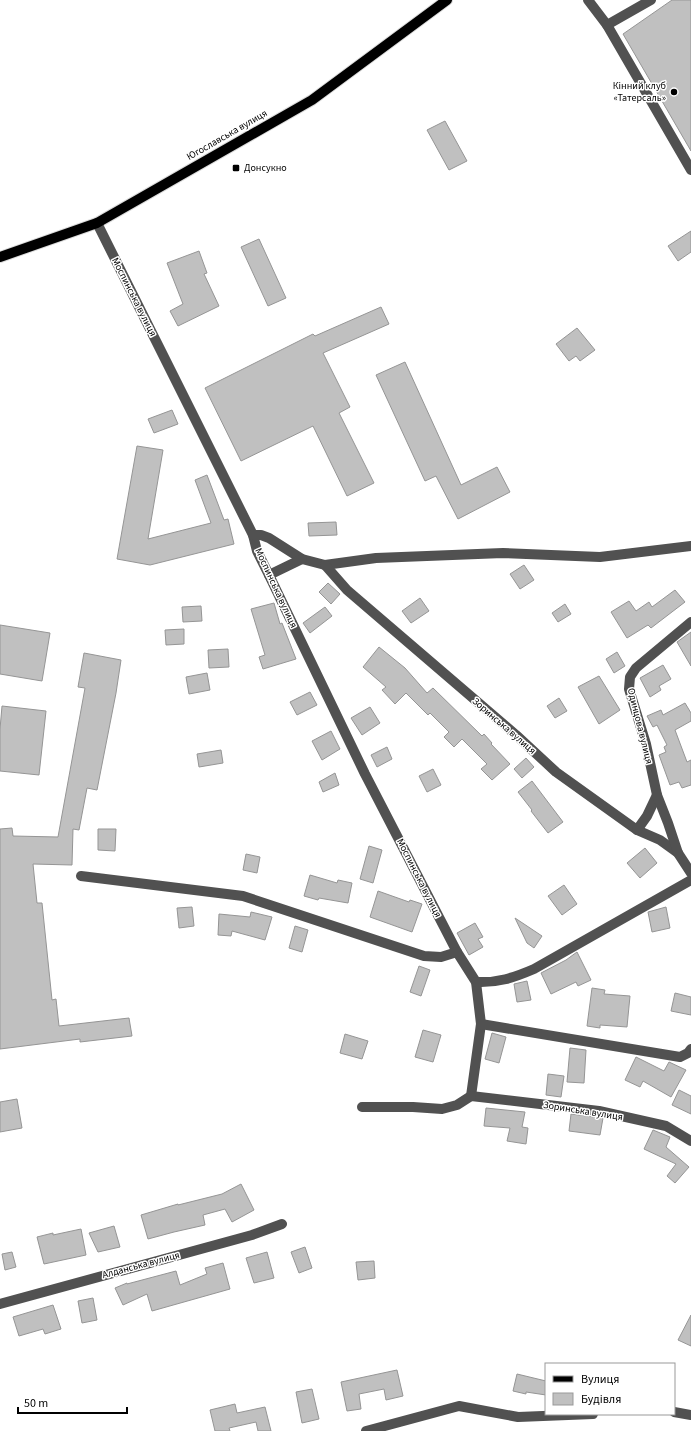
<svg xmlns="http://www.w3.org/2000/svg" width="691" height="1431" font-family="'Source Sans 3',sans-serif">
  <style>
    .building { fill: #c0c0c0; stroke: #959595 }
    .lines { fill: none; stroke-linecap: round; stroke-linejoin: round }
    .major-casing { stroke: #dbdbdb; stroke-width: 12 }
    .minor { stroke: #515151; stroke-width: 10 }
    .major { stroke: #000; stroke-width: 10 }
    .poi-dot { fill: #000; stroke: #fff; stroke-width: 1.5 }
    .labels { text-anchor: middle; dominant-baseline: central; stroke-width: 3; stroke-linejoin: round; paint-order: stroke }
    .poi-label { font-size: 10px; fill: #000; stroke: #fff; text-anchor: end }
    .street-label { font-size: 10px; fill: #000; stroke: #fff }
  </style>
  <rect width="100%" height="100%" fill="#fff"/>
  <g class="building">
    <polygon points="672,0 691,0 691,151 623,34"/>
    <polygon points="445,121 467,161 449,170 427,130"/>
    <polygon points="691,231 691,252 678,261 668,246"/>
    <polygon points="259,239 286,298 268,306 241,247"/>
    <polygon points="199,251 207,273 204,274 219,306 178,326 170,311 183,304 167,263"/>
    <polygon points="381,307 389,324 323,353 350,407 339,413 374,483 347,496 313,426 241,461 205,388 313,334 315,336"/>
    <polygon points="577,328 595,350 580,361 576,356 569,361 556,344"/>
    <polygon points="405,362 461,485 497,467 510,492 458,519 436,476 425,481 376,375"/>
    <polygon points="172,410 178,424 154,433 148,419"/>
    <polygon points="137,446 163,450 148,539 211,523 195,480 207,475 224,520 228,519 234,544 150,565 117,559"/>
    <polygon points="336,522 337,535 309,536 308,523"/>
    <polygon points="524,565 534,580 520,589 510,574"/>
    <polygon points="328,583 340,594 331,604 319,592"/>
    <polygon points="675,590 685,602 651,628 648,625 627,638 611,612 629,601 636,611 649,602 652,607"/>
    <polygon points="420,598 429,611 411,623 402,611"/>
    <polygon points="274,603 280,624 282,623 296,659 263,669 259,657 265,655 251,609"/>
    <polygon points="565,604 571,614 558,622 552,613"/>
    <polygon points="201,606 202,621 183,622 182,607"/>
    <polygon points="325,607 332,616 310,633 303,623"/>
    <polygon points="0,625 50,633 42,681 0,674"/>
    <polygon points="184,629 184,644 166,645 165,630"/>
    <polygon points="691,632 691,666 677,642"/>
    <polygon points="379,647 405,668 427,693 433,688 482,736 484,734 492,743 491,744 510,764 492,780 481,769 487,764 462,739 454,747 444,737 449,732 430,713 428,715 406,693 395,704 382,690 386,687 363,667"/>
    <polygon points="228,649 229,667 209,668 208,650"/>
    <polygon points="617,652 625,666 614,673 606,659"/>
    <polygon points="84,653 121,660 116,693 97,790 87,788 79,830 73,829 72,865 33,864 37,903 42,903 52,1000 56,999 59,1026 129,1018 132,1036 80,1042 80,1039 0,1049 0,829 12,828 13,836 58,837 85,688 78,687"/>
    <polygon points="663,665 671,679 659,686 661,690 650,697 640,678"/>
    <polygon points="207,673 210,690 189,694 186,677"/>
    <polygon points="599,676 620,710 599,724 578,687"/>
    <polygon points="310,692 317,705 297,715 290,702"/>
    <polygon points="559,698 567,711 555,718 547,706"/>
    <polygon points="685,703 691,713 691,721 675,730 687,762 691,760 691,785 682,788 679,782 670,785 659,755 666,752 664,747 667,745 657,725 653,727 647,716 661,710 663,715"/>
    <polygon points="2,706 46,711 39,775 0,771 0,729"/>
    <polygon points="370,707 380,723 362,735 351,718"/>
    <polygon points="331,731 340,749 322,760 312,741"/>
    <polygon points="387,747 392,759 377,767 371,755"/>
    <polygon points="221,750 223,763 199,767 197,754"/>
    <polygon points="526,758 534,767 522,778 514,769"/>
    <polygon points="433,769 441,785 427,792 419,776"/>
    <polygon points="335,773 339,785 323,792 319,782"/>
    <polygon points="532,781 563,822 548,833 531,811 532,810 518,792"/>
    <polygon points="98,829 116,829 115,851 98,850"/>
    <polygon points="369,846 382,850 373,883 360,879"/>
    <polygon points="645,848 657,863 640,878 627,863"/>
    <polygon points="246,854 260,857 257,873 243,870"/>
    <polygon points="310,875 337,883 338,880 352,883 348,903 319,898 318,900 304,896"/>
    <polygon points="564,885 577,904 562,915 548,896"/>
    <polygon points="378,891 409,902 410,900 422,904 412,932 370,917"/>
    <polygon points="192,907 194,926 179,928 177,908"/>
    <polygon points="666,907 670,928 652,932 648,912"/>
    <polygon points="251,912 272,917 265,940 232,931 231,936 218,935 219,914 250,917"/>
    <polygon points="515,918 542,936 534,948 527,943"/>
    <polygon points="475,923 483,937 478,939 483,947 469,955 457,933"/>
    <polygon points="295,926 308,930 302,952 289,948"/>
    <polygon points="577,952 591,980 578,986 576,982 551,994 541,973 566,960"/>
    <polygon points="419,966 430,970 421,996 410,992"/>
    <polygon points="527,981 531,1000 517,1002 514,984"/>
    <polygon points="592,988 605,990 604,994 630,996 627,1027 600,1025 600,1028 587,1026"/>
    <polygon points="675,993 691,997 691,1015 671,1011"/>
    <polygon points="423,1030 441,1035 433,1062 415,1057"/>
    <polygon points="492,1033 506,1037 499,1063 485,1059"/>
    <polygon points="345,1034 368,1041 362,1059 340,1053"/>
    <polygon points="570,1048 586,1050 584,1083 567,1082"/>
    <polygon points="636,1057 664,1071 669,1062 686,1070 671,1097 643,1081 640,1087 625,1080"/>
    <polygon points="548,1074 564,1076 561,1097 546,1095"/>
    <polygon points="679,1090 691,1096 691,1114 672,1105"/>
    <polygon points="17,1099 22,1128 0,1132 0,1102"/>
    <polygon points="486,1108 525,1112 522,1127 528,1128 526,1144 507,1141 510,1128 484,1126"/>
    <polygon points="571,1114 603,1118 600,1135 569,1131"/>
    <polygon points="653,1130 670,1137 666,1147 689,1167 675,1183 667,1176 676,1164 644,1149"/>
    <polygon points="241,1184 254,1210 232,1222 225,1209 203,1215 205,1225 174,1232 148,1239 141,1215 178,1204 178,1205 222,1194"/>
    <polygon points="114,1226 120,1247 98,1252 89,1233"/>
    <polygon points="81,1229 86,1255 44,1264 37,1237 53,1233 53,1235"/>
    <polygon points="305,1247 312,1268 299,1273 291,1252"/>
    <polygon points="12,1252 16,1267 5,1270 2,1254"/>
    <polygon points="267,1252 274,1278 254,1283 246,1258"/>
    <polygon points="374,1261 375,1278 358,1280 356,1262"/>
    <polygon points="223,1263 230,1289 152,1311 147,1294 123,1305 115,1288 127,1283 127,1284 176,1271 180,1285 207,1274 205,1268"/>
    <polygon points="93,1298 97,1320 82,1323 78,1301"/>
    <polygon points="53,1305 61,1329 45,1334 43,1329 19,1336 13,1317"/>
    <polygon points="691,1315 691,1346 678,1340"/>
    <polygon points="397,1370 403,1396 386,1400 384,1389 359,1394 361,1409 347,1411 341,1382"/>
    <polygon points="517,1374 546,1381 546,1395 526,1392 526,1394 513,1391"/>
    <polygon points="312,1389 319,1419 302,1423 296,1392"/>
    <polygon points="235,1404 237,1413 265,1407 271,1431 258,1431 256,1422 229,1428 230,1431 215,1431 210,1410"/>
  </g>
  <g class="lines">
    <g class="major-casing">
      <polyline id="major" points="0,257 97,223 312,100 447,0"/>
    </g>
    <g class="minor">
      <polyline points="588,0 607,25 691,170"/>
      <polyline points="607,25 651,0"/>
      <polyline points="97,223 253,535 257,551 269,575 365,774 457,952 476,982 481,1024 471,1096"/>
      <polyline points="253,535 261,535 269,538 302,559 325,565 376,558 503,553 600,557 691,546"/>
      <polyline points="325,565 347,590 516,735 556,772 637,830 660,840 678,853 691,873"/>
      <polyline points="269,575 302,559"/>
      <polyline points="637,830 647,816 657,795"/>
      <polyline points="678,853 668,823 657,795 646,744 629,689 630,677 636,668 691,622"/>
      <polyline points="81,876 243,896 424,956 441,957 457,952"/>
      <path d="M476,982C498,983 513,978 534,969L691,880"/>
      <polyline points="481,1024 680,1057 688,1053 691,1049"/>
      <polyline points="471,1096 599,1111 666,1126 691,1141"/>
      <polyline points="362,1107 413,1107 442,1109 457,1105 471,1096"/>
      <polyline points="0,1304 252,1235 282,1224"/>
      <polyline points="674,1412 691,1415"/>
      <polyline points="366,1431 459,1406 518,1417 593,1414"/>
    </g>
    <use href="#major" class="major"/>
  </g>
  <g class="poi-dot">
    <circle cx="674" cy="92" r="4"/>
    <rect x="232" y="164" width="8" height="8" rx="2"/>
  </g>
  <g class="labels">
    <g class="poi-label">
      <text x="666" y="86">Кінний клуб<tspan x="666" dy="12">«Татерсаль»</tspan></text>
      <text x="244" y="168" text-anchor="start">Донсукно</text>
    </g>
    <g class="street-label">
      <text transform="translate(227 135) rotate(-30)">Югославська вулиця</text>
      <text transform="translate(134 297) rotate(63)">Моспинська вулиця</text>
      <text transform="translate(276 588) rotate(65)">Моспинська вулиця</text>
      <text transform="translate(504 726) rotate(41)">Зоринська вулиця</text>
      <text transform="translate(640 726) rotate(76)">Одинцова вулиця</text>
      <text transform="translate(419 878) rotate(63)">Моспинська вулиця</text>
      <text transform="translate(583 1111) rotate(9)">Зоринська вулиця</text>
      <text transform="translate(141 1265) rotate(-15)">Алданська вулиця</text>
    </g>
  </g>
  <rect x="545" y="1363" width="130" height="52" fill="#ffffff" stroke="#999999"/>
  <rect x="553" y="1376" width="20" height="6" fill="#000000" stroke="#999999"/>
  <text x="581" y="1383" font-size="12" fill="#000000">Вулиця</text>
  <rect x="553" y="1393" width="20" height="12" fill="#c0c0c0" stroke="#999999"/>
  <text x="581" y="1403" font-size="12" fill="#000000">Будівля</text>
  <path d="M18 1407v6h109v-6" fill="none" stroke="#000000" stroke-width="2"/>
  <text x="24" y="1407" font-size="12" fill="#000000" stroke="#ffffff" stroke-width="3" paint-order="stroke">50 m</text>
</svg>
